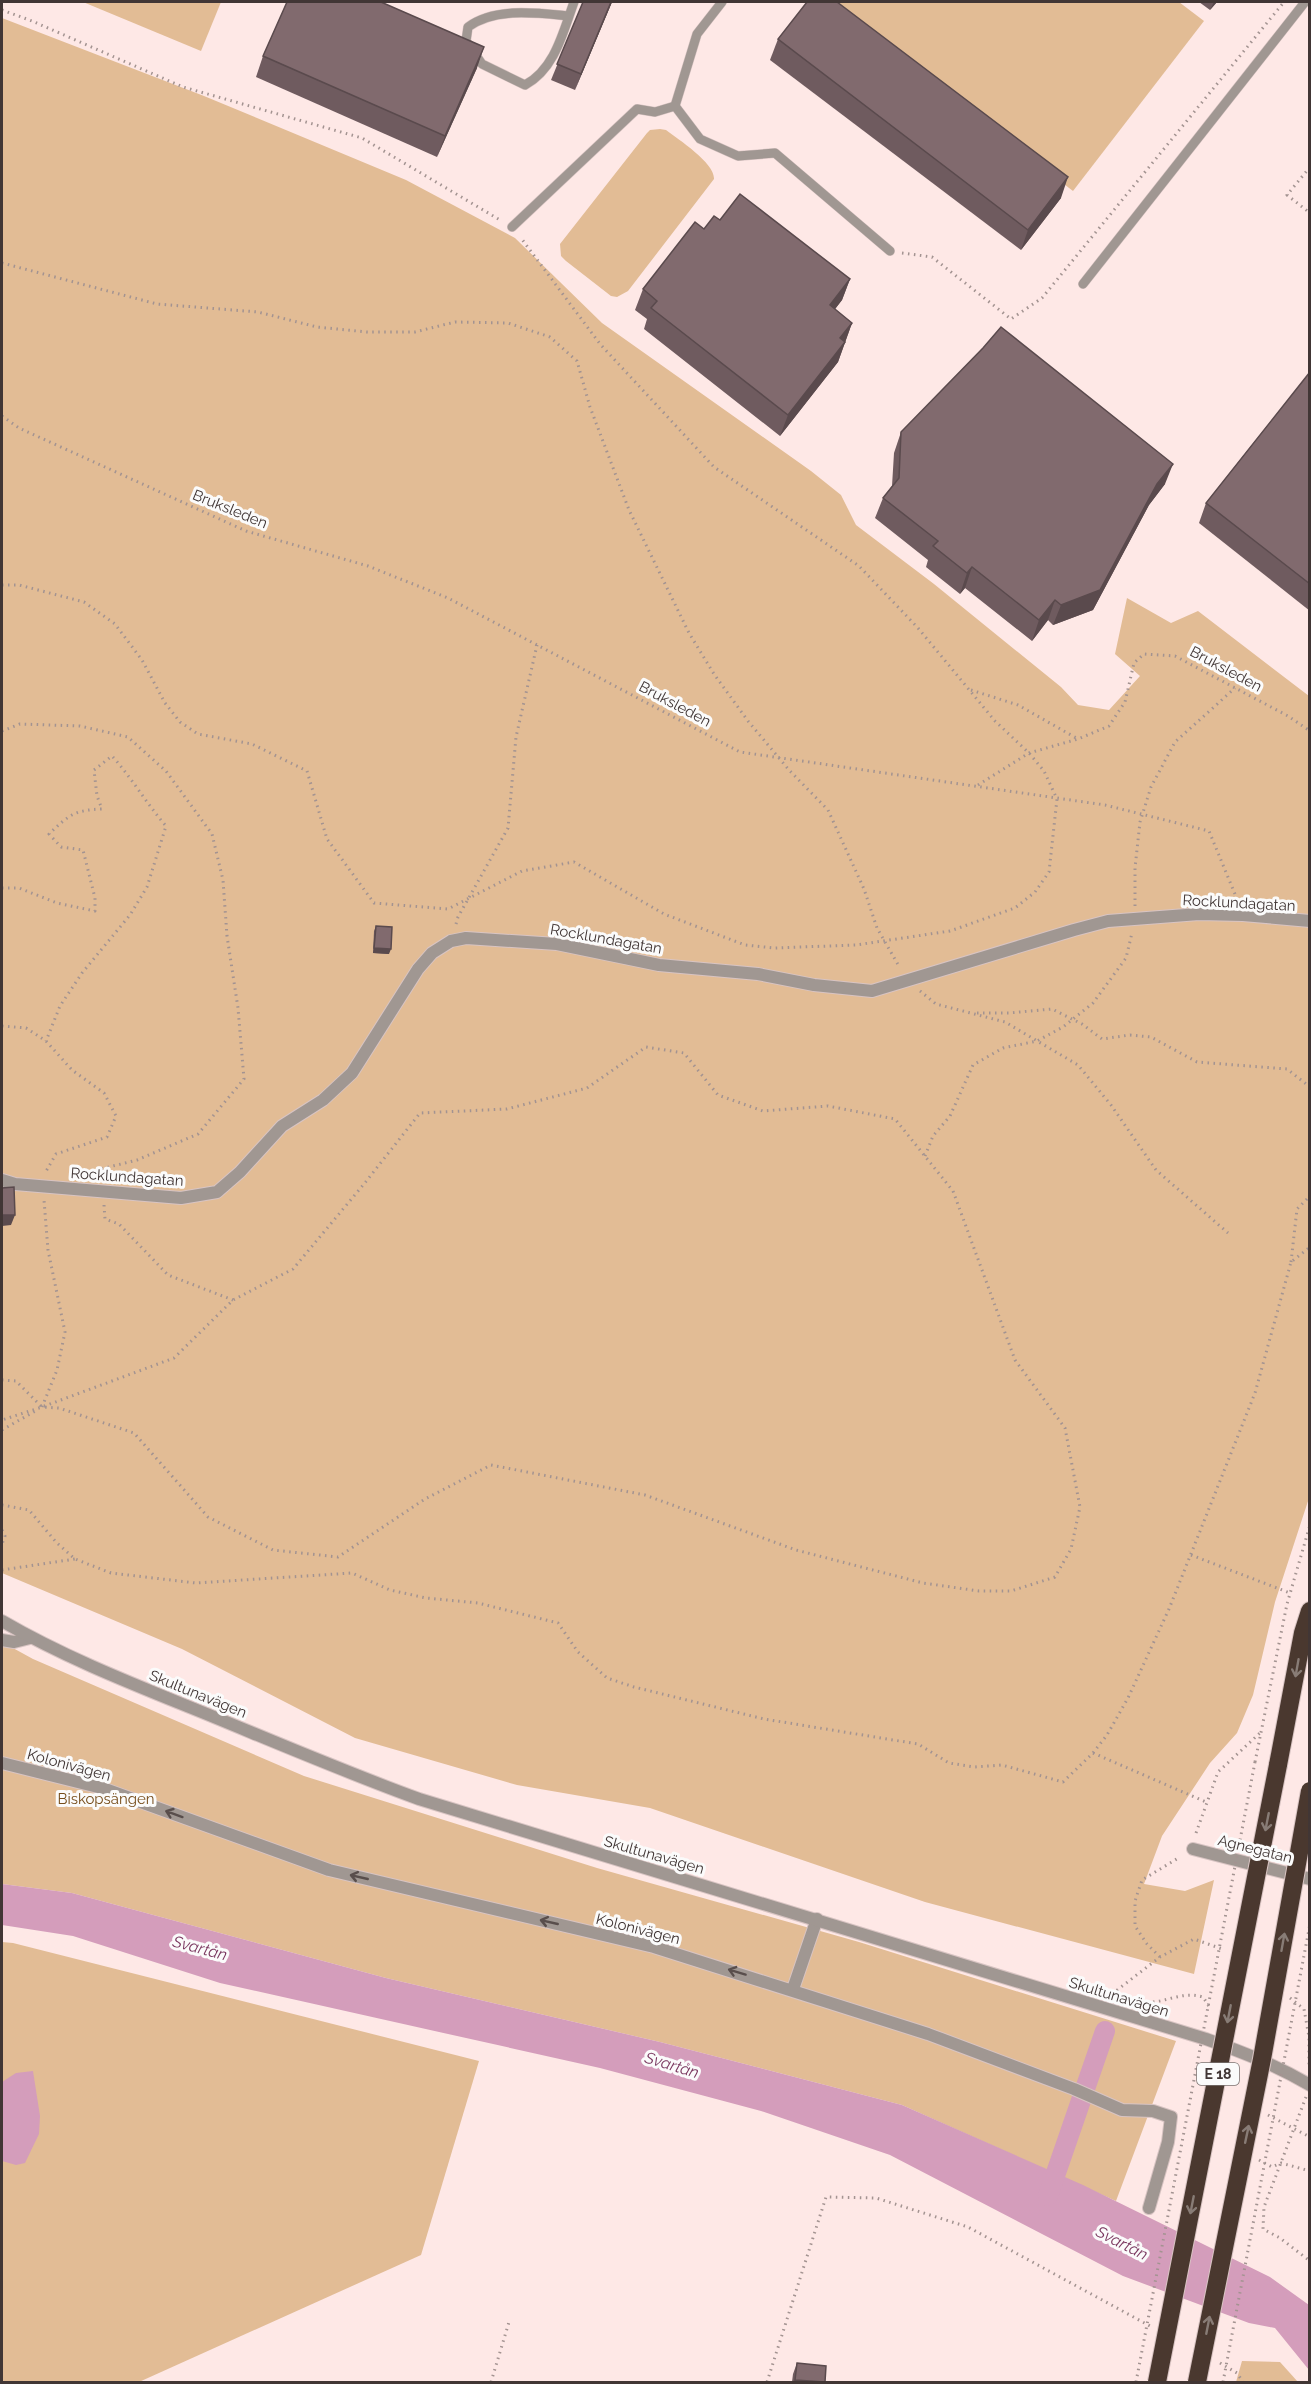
<svg xmlns="http://www.w3.org/2000/svg" width="1311" height="2384" font-family="Raleway,sans-serif">
  <style>
    .green { fill: #e2bc95 }
    .water { fill: #d49dbb }
    .lines { fill: none; stroke-linecap: round; stroke-linejoin: round }
    .canal { stroke: #d49dbb; stroke-width: 20 }
    .service-casing { stroke: #d8c4c3; stroke-width: 10 }
    .minor-casing { stroke: #d8c4c3; stroke-width: 14 }
    .tertiary-casing { stroke: #d8c4c3; stroke-width: 14 }
    .motorway-casing { stroke: #d8c4c3; stroke-width: 20 }
    .path { stroke: #a39391; stroke-width: 3; stroke-dasharray: 1.5 4.5; stroke-linecap: butt }
    .service { stroke: #a09792; stroke-width: 9 }
    .minor { stroke: #a09792; stroke-width: 12 }
    .tertiary { stroke: #a09792; stroke-width: 12 }
    .motorway { stroke: #4a382f; stroke-width: 18 }
    .motorway-bridge-casing { stroke: #d8c4c3; stroke-width: 20; stroke-linecap: butt }
    .path-bridge { stroke: #a39391; stroke-width: 3; stroke-dasharray: 1.5 4.5; stroke-linecap: butt }
    .motorway-bridge { stroke: #4a382f; stroke-width: 18 }
    .wall { fill: #6f5b5f }
    .shaded-wall { fill: #5a4a4d }
    .building { fill: #816a6e; stroke: #5a4a4d; stroke-width: 1.5 }
    .oneway { stroke: #887c76 }
    .oneway2 { stroke: #594e4c }
    .labels { text-anchor: middle; dominant-baseline: central; stroke-width: 6; stroke-linejoin: round; paint-order: stroke }
    .shield { fill: #fbfbfb; stroke: #797170; stroke-width: 1.5 }
    .shield-label { font-size: 14px; font-weight: bold; fill: #413635 }
    .street-label { font-size: 15px; fill: #413635; stroke: #fbfbfb }
    .park-label { font-size: 15px; fill: #764d1b; stroke: #fbfbfb }
    .water-label { font-size: 16px; font-style: italic; fill: #7a375f; stroke: #fbfbfb }
  </style>
  <rect width="100%" height="100%" fill="#fee8e6"/>
  <g class="green">
    <polygon points="83,2 221,2 201,51"/>
    <polygon points="838,2 1179,2 1204,21 1073,191 834,8"/>
    <polygon points="2,18 204,96 406,180 515,238 602,323 811,471 841,495 856,525 934,584 1061,687 1078,705 1109,710 1140,676 1115,654 1127,598 1171,623 1198,611 1309,696 1309,1498 1275,1602 1253,1695 1237,1733 1210,1763 1162,1836 1144,1884 1185,1891 1214,1880 1194,1974 925,1902 650,1808 517,1785 355,1738 182,1649 2,1573"/>
    <path d="M660,129L666,130C679,140 715,163 714,179L628,291L617,297L611,296L566,261L561,256L560,244L647,133L650,130Z"/>
    <polygon points="2,1642 33,1659 304,1776 597,1868 859,1942 1176,2041 1116,2201 902,2105 660,2042 386,1978 72,1893 2,1884"/>
    <polygon points="2,1942 13,1943 479,2061 421,2255 139,2382 2,2382"/>
    <polygon points="1242,2361 1280,2362 1298,2382 1236,2382"/>
  </g>
  <g class="water">
    <polygon points="2,1884 72,1893 386,1978 660,2042 902,2105 1083,2185 1270,2277 1309,2305 1309,2370 1275,2328 1249,2323 1123,2276 890,2155 761,2111 600,2068 220,1983 73,1936 2,1925"/>
    <polygon points="33,2071 40,2116 39,2134 25,2163 16,2165 2,2161 2,2082 16,2073"/>
  </g>
  <g class="lines">
    <polyline class="canal" points="1048,2196 1105,2031"/>
    <g class="service-casing">
      <g id="service">
        <polyline points="722,2 697,34 675,106 700,139 738,156 775,153 890,251"/>
        <path d="M569,16C537,13 495,7 468,27L466,41L482,64L525,85C555,69 563,32 574,2"/>
        <polyline points="512,227 637,109 655,112 675,106"/>
        <polyline points="1083,284 1305,2"/>
      </g>
    </g>
    <g class="minor-casing">
      <g id="minor">
        <polyline points="2,1180 15,1184 181,1198 217,1192 240,1172 282,1126 323,1100 352,1073 418,969 432,953 451,941 466,938 557,944 659,965 758,974 814,985 872,991 1074,930 1108,921 1199,914 1243,915 1310,921"/>
        <polyline points="2,1640 14,1642 30,1638"/>
        <polyline points="2,1763 102,1788 329,1870 654,1947 928,2034 1074,2089 1122,2110 1153,2111 1171,2117 1168,2142 1149,2208"/>
        <polyline points="1193,1849 1310,1879"/>
        <polyline points="793,1989 817,1919"/>
      </g>
    </g>
    <g class="tertiary-casing">
      <path id="tertiary" d="M2,1621C69,1660 143,1688 214,1717C282,1745 350,1774 419,1799L1206,2039C1242,2052 1276,2065 1310,2085"/>
    </g>
    <g class="motorway-casing">
      <polyline id="motorway" points="1278,1765 1303,1633 1310,1611"/>
    </g>
    <g class="path">
      <polyline points="2,10 32,21 183,87 362,138 500,220"/>
      <polyline points="1310,167 1287,195 1310,213"/>
      <polyline points="902,253 932,257 1011,319 1042,298 1284,2"/>
      <polyline points="2,263 157,304 258,312 317,327 367,332 415,332 455,322 508,323 550,337 577,361 590,407 629,510 689,633 714,674 748,721 789,770 828,810 864,889 877,928 900,968"/>
      <polyline points="2,416 19,428 246,531 368,566 448,598 740,752 1105,805 1209,831 1237,899"/>
      <polyline points="2,585 19,585 84,602 115,624 142,660 165,703 180,722 198,734 252,744 307,771 327,839 374,903 448,909 522,871 574,862 664,914 745,945 774,948 856,945 950,931 1015,908 1035,892 1049,872 1057,799 1044,771 1029,753 995,721 918,628 859,566 714,467 600,344 521,238"/>
      <polyline points="971,690 1018,705 1078,739"/>
      <polyline points="2,731 20,724 80,726 128,737 166,771 212,834 223,880 227,936 238,1008 244,1079 198,1134 137,1160 101,1169 102,1178"/>
      <polyline points="978,785 1029,753 1078,739 1109,726 1125,702 1134,663 1144,654 1175,656 1288,716 1310,731"/>
      <path d="M2,888H19L57,903L95,911V898L83,850L61,847L49,834C69,815 74,810 102,809L97,796L94,770L112,756C132,778 146,803 166,826L147,887L130,915L82,973L60,1006L46,1041"/>
      <polyline points="1135,906 1135,868 1140,822 1151,787 1175,742 1235,688"/>
      <polyline points="456,924 458,917 508,828 516,737 537,645"/>
      <polyline points="920,991 936,1004 1005,1022 1078,1065 1111,1105 1156,1170 1228,1233"/>
      <polyline points="977,1013 1009,1013 1052,1009 1082,1024 1102,1039 1130,1035 1151,1037 1197,1062 1287,1069 1310,1087"/>
      <polyline points="2,1026 26,1028 46,1041 72,1070 104,1093 116,1116 107,1137 56,1154 45,1173"/>
      <polyline points="1310,1112 1308,1116 1310,1116"/>
      <polyline points="925,1156 933,1136 950,1116 973,1065 1003,1048 1037,1041 1063,1027 1093,1003 1126,958 1132,933"/>
      <polyline points="104,1205 105,1219 119,1224 168,1275 233,1300"/>
      <polyline points="1291,1262 1297,1209 1310,1196"/>
      <polyline points="2,1380 16,1381 42,1407 59,1408 134,1433 208,1517 273,1550 338,1557 425,1499 491,1465 645,1495 796,1550 923,1583 979,1591 1011,1591 1055,1577 1071,1549 1080,1507 1065,1428 1015,1360 953,1191 895,1119 828,1106 763,1111 718,1095 684,1053 646,1047 587,1088 507,1109 420,1113 364,1184 293,1269 233,1300 174,1358 42,1407 2,1420"/>
      <polyline points="42,1407 57,1370 65,1332 48,1250 44,1200"/>
      <polyline points="2,1430 37,1410"/>
      <polyline points="2,1505 29,1510 56,1542 75,1559 111,1573 196,1583 352,1573 390,1590 426,1598 478,1603 558,1623 578,1652 607,1678 634,1687 764,1719 918,1744 949,1763 974,1767 1002,1765 1063,1782 1093,1753 1107,1735 1128,1698 1169,1609 1255,1393 1291,1262 1310,1247"/>
      <polyline points="2,1530 5,1536 2,1544"/>
      <polyline points="1191,1555 1290,1593"/>
      <polyline points="2,1570 75,1559"/>
      <polyline points="1093,1753 1206,1802"/>
      <polyline points="1255,1762 1287,1604 1310,1525"/>
      <polyline points="1196,1833 1218,1772 1261,1732"/>
      <polyline points="1160,1957 1147,1944 1135,1926 1135,1901 1142,1880 1180,1857"/>
      <polyline points="1112,1994 1160,1957 1194,1939 1225,1950"/>
      <polyline points="1290,1998 1304,2009 1309,2037 1309,2068"/>
      <path d="M1141,2001C1163,2006 1179,1990 1203,1997L1210,2008"/>
      <polyline points="1306,2097 1264,2207 1263,2229 1280,2238 1310,2261"/>
      <polyline points="1268,2115 1310,2137"/>
      <polyline points="1259,2160 1272,2167 1281,2163 1310,2171"/>
      <polyline points="1220,2363 1237,2373 1243,2382"/>
      <polyline points="491,2382 509,2322"/>
      <polyline points="767,2382 826,2197 876,2198 968,2227 1150,2326"/>
    </g>
    <use href="#service" class="service"/>
    <use href="#minor" class="minor"/>
    <use href="#tertiary" class="tertiary"/>
    <use href="#motorway" class="motorway"/>
    <g class="motorway-bridge-casing">
      <g id="motorway-bridge">
        <polyline points="1157,2382 1278,1765"/>
        <polyline points="1197,2382 1262,2059 1310,1791"/>
      </g>
    </g>
    <g class="path-bridge">
      <polyline points="1136,2382 1255,1762"/>
      <polyline points="1223,2382 1310,1924"/>
    </g>
    <use href="#motorway-bridge" class="motorway-bridge"/>
  </g>
  <g class="wall">
    <polygon points="583,2 612,2 575,90 551,80"/>
    <polygon points="1199,2 1217,2 1210,10"/>
    <polygon points="778,39 1061,198 1021,250 770,60"/>
    <polygon points="263,56 477,68 437,157 256,77"/>
    <polygon points="720,220 850,279 842,300 835,309 852,323 838,362 780,436 644,329 647,319 635,310 643,289 704,229"/>
    <polygon points="1310,372 1310,611 1199,523 1206,503"/>
    <polygon points="901,432 1165,484 1149,505 1093,610 1053,625 1048,620 1032,641 965,588 960,594 926,567 928,560 875,518 883,498 892,486 894,453"/>
    <polygon points="376,926 389,954 373,953 374,931"/>
    <polygon points="797,2363 825,2382 792,2382 793,2374"/>
  </g>
  <g class="shaded-wall">
    <polygon points="611,2 612,2 575,90 581,74"/>
    <polygon points="1214,2 1217,2 1210,10"/>
    <polygon points="484,47 477,68 437,157 445,136"/>
    <polygon points="1068,177 1061,198 1021,250 1028,230"/>
    <polygon points="850,279 842,300 822,326 830,305"/>
    <polygon points="852,323 838,362 780,436 788,415 840,338"/>
    <polygon points="1173,464 1165,484 1149,505 1093,610 1053,625 1061,605"/>
    <polygon points="972,567 965,588 960,594 967,573"/>
    <polygon points="1055,600 1048,620 1032,641 1039,620"/>
    <polygon points="374,948 391,949 389,954 373,953"/>
    <polygon points="2,1215 15,1215 11,1225 2,1226"/>
    <polygon points="795,2380 825,2382 794,2382"/>
  </g>
  <g class="building">
    <polygon points="287,2 381,2 484,47 445,136 263,56"/>
    <polygon points="583,2 611,2 581,74 557,64"/>
    <polygon points="807,2 837,2 1068,177 1028,230 778,39"/>
    <polygon points="740,194 850,279 830,305 852,323 840,338 845,342 788,415 651,308 657,301 643,289 695,222 704,229 714,216 720,220"/>
    <polygon points="1001,327 1173,464 1157,484 1100,590 1061,605 1055,600 1039,620 972,567 967,573 933,546 938,541 883,498 899,478 901,432 983,348"/>
    <polygon points="1310,372 1310,584 1206,503"/>
    <polygon points="376,926 392,927 391,949 374,948"/>
    <polygon points="14,1187 15,1215 2,1215 2,1188"/>
    <polygon points="797,2363 826,2366 825,2382 795,2380"/>
  </g>
  <defs><path id="oneway-shaft" d="M-6 0H5M1.5-3L5.5 0L1.5 3" fill="none" stroke-width="1.6" stroke-linecap="round" stroke-linejoin="round" transform="scale(1.5)"/></defs>
  <g class="oneway">
    <use href="#oneway-shaft" transform="translate(1297 1668) rotate(100)"/>
    <use href="#oneway-shaft" transform="translate(1267 1822) rotate(101)"/>
    <use href="#oneway-shaft" transform="translate(1283 1942) rotate(-80)"/>
    <use href="#oneway-shaft" transform="translate(1229 2014) rotate(101)"/>
    <use href="#oneway-shaft" transform="translate(1247 2134) rotate(-78)"/>
    <use href="#oneway-shaft" transform="translate(1192 2205) rotate(101)"/>
    <use href="#oneway-shaft" transform="translate(1208 2325) rotate(-79)"/>
  </g>
  <g class="oneway2">
    <use href="#oneway-shaft" transform="translate(174 1814) rotate(-160)"/>
    <use href="#oneway-shaft" transform="translate(359 1877) rotate(-167)"/>
    <use href="#oneway-shaft" transform="translate(549 1922) rotate(-167)"/>
    <use href="#oneway-shaft" transform="translate(737 1972) rotate(-163)"/>
  </g>
  <g class="labels">
    <rect class="shield" x="1197" y="2063" width="42" height="22" rx="4.5"/>
    <g class="shield-label">
      <text x="1218" y="2074">E 18</text>
    </g>
    <g class="street-label">
      <text transform="translate(230 509) rotate(22)">Bruksleden</text>
      <text transform="translate(1226 669) rotate(28)">Bruksleden</text>
      <text transform="translate(675 704) rotate(28)">Bruksleden</text>
      <text transform="translate(1239 903) rotate(3)">Rocklundagatan</text>
      <text transform="translate(606 939) rotate(10)">Rocklundagatan</text>
      <text transform="translate(127 1177) rotate(4)">Rocklundagatan</text>
      <text transform="translate(198 1694) rotate(22)">Skultunavägen</text>
      <text transform="translate(69 1765) rotate(15)">Kolonivägen</text>
      <text transform="translate(1255 1849) rotate(14)">Agnegatan</text>
      <text transform="translate(654 1855) rotate(16)">Skultunavägen</text>
      <text transform="translate(638 1929) rotate(14)">Kolonivägen</text>
      <text transform="translate(1119 1997) rotate(17)">Skultunavägen</text>
    </g>
    <g class="park-label">
      <text x="106" y="1799">Biskopsängen</text>
    </g>
    <g class="water-label">
      <text transform="translate(200 1948) rotate(15)">Svartån</text>
      <text transform="translate(672 2065) rotate(17)">Svartån</text>
      <text transform="translate(1122 2243) rotate(27)">Svartån</text>
    </g>
  </g>
  <rect width="1311" height="2384" fill="none" stroke="#413635" stroke-width="6"/>
</svg>
